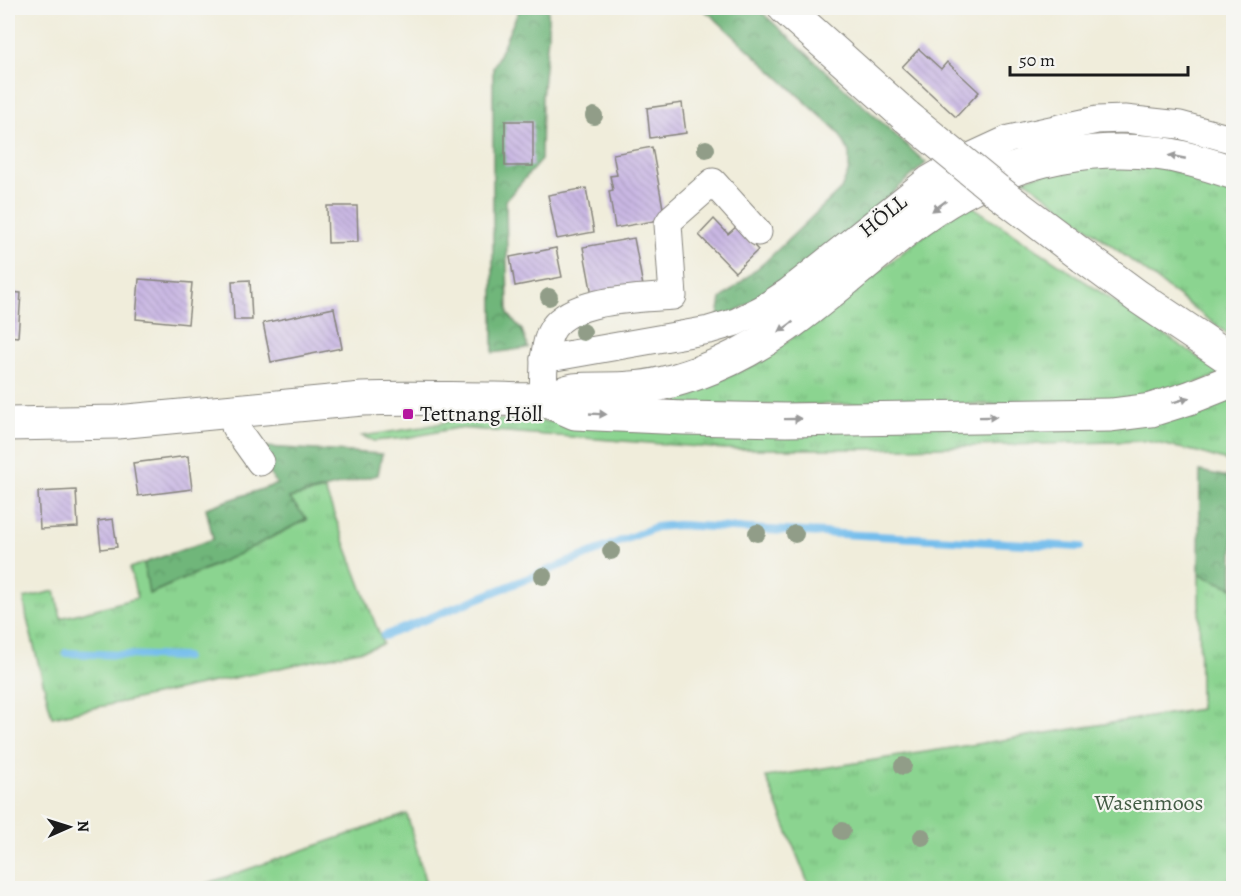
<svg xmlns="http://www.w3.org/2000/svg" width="1241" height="896" font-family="Alegreya,serif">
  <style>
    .grass { fill: url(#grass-tufts); stroke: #547856; stroke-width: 1.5 }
    .forest { fill: url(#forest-crowns); stroke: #46694b; stroke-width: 1.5 }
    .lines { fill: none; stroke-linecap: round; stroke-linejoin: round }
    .stream { stroke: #73bdec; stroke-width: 8 }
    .building { fill: url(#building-back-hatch) }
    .minor-casing { stroke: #86847c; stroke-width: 29 }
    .major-casing { stroke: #86847c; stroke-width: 35 }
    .minor { stroke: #fff; stroke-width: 27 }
    .major { stroke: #fff; stroke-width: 33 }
    .major-bridge-casing { stroke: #86847c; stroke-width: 35; stroke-linecap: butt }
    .major-bridge { stroke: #fff; stroke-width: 33 }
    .tree { fill: #919d88 }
    .oneway { fill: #999 }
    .poi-dot { fill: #b5179e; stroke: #f6f6f2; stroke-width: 2 }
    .labels { text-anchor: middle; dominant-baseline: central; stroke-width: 4.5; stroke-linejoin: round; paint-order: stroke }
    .street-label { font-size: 22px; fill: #1c1c1c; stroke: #f6f6f2 }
    .poi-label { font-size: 22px; fill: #1c1c1c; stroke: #f6f6f2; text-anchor: start }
    .park-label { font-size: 22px; fill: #435c45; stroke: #f6f6f2 }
  </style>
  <defs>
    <pattern id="grass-tufts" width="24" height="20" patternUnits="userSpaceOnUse" patternTransform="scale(1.5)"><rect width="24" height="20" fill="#8bd490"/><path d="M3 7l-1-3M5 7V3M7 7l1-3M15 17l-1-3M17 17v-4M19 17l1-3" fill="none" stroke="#77b57c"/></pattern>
    <pattern id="forest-crowns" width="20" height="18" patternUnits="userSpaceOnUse" patternTransform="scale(1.5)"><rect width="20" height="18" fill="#70b67a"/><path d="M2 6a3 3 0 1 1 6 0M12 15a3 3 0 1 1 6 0" fill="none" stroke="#5b9363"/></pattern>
    <pattern id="building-back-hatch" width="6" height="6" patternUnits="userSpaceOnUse" patternTransform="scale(1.5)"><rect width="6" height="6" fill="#c9b7e3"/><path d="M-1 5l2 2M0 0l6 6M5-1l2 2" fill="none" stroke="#ac9dc2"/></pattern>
  </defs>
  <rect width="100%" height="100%" fill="#f6f6f2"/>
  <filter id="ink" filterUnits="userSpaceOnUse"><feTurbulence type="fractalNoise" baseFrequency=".0167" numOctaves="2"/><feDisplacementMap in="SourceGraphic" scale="12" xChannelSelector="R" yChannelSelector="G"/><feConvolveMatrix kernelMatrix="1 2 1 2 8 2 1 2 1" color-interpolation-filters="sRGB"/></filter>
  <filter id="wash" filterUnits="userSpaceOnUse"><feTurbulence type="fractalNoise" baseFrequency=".008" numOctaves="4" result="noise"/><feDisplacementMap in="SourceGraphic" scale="24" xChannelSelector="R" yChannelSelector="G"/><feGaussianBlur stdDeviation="1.35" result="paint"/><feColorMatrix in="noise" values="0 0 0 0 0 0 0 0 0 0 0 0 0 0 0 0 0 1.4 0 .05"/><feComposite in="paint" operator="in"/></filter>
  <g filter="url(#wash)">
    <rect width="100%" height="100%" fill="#f0eddb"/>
    <g class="grass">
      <polygon points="1151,164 1233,186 1233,338 1024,179 1071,166"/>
      <polygon points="969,204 1223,374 1135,403 668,405 669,395 708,385 757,364 852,293 923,236"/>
      <polygon points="1234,395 1233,463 1198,452 1146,441 868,449 725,449 457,428 406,438 374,441 362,436 423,427 465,418 604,424"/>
      <polygon points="325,490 383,644 368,649 52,717 27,619 24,598 55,591 61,618 137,598 130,568 144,563 150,594 211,567 307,520 289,498"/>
      <polygon points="1199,574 1233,588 1233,888 810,888 766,777 1200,709"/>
      <polygon points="407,814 427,888 194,888"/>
    </g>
    <g class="forest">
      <polygon points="520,8 548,8 548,35 542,98 541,160 506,200 508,314 522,330 528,348 493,353 493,68"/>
      <polygon points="701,8 757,8 926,163 803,273 717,322 721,299 766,261 841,189 849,170 849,152 838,132 712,16"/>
      <polygon points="249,446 382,454 378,475 289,498 307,519 239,554 149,594 144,563 213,539 206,508 277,484"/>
      <polygon points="1200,471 1233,478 1233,588 1199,574"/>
    </g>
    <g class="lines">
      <g class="stream">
        <polyline points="384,636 656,527 678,525 1080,547"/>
        <polyline points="66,653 185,657"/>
      </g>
    </g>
    <g id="blocks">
      <g class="building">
        <polygon points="919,49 941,69 947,62 979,92 956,117 902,67"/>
        <polygon points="682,103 686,133 650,138 647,108"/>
        <rect x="505" y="121" width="28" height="45"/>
        <polygon points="652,147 665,219 615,228 609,191 613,190 610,176 617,175 613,154"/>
        <polygon points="586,188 594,232 557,239 548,195"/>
        <polygon points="327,206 357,206 358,242 328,243"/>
        <polygon points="714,219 728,234 736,227 758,250 735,272 699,235"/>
        <polygon points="634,238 643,286 592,295 583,247"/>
        <polygon points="556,248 562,277 515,286 510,257"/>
        <polygon points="139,279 192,283 188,324 136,319"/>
        <polygon points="250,280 252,320 234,320 232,281"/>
        <polygon points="8,292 21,293 18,337 8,336"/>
        <polygon points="334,308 342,348 271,362 263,323"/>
        <polygon points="188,456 192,489 138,496 133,463"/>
        <polygon points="76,490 78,527 40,529 38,492"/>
        <polygon points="113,519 117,547 101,549 98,521"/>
      </g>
    </g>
  </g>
  <g filter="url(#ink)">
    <use href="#blocks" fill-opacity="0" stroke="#86847c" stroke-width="1.5"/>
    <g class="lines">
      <g class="minor-casing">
        <g id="minor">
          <path d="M544,359C546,348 547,337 553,328C574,298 639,299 673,296L668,224L672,218L713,182L758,232"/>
          <polyline points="543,399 544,359 709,330 736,322 762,309 788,292 928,180 957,163 1009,139 1097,120 1125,119 1180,125 1234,140"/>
          <polyline points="234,412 235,427 260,462"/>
        </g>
      </g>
      <g class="major-casing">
        <g id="major">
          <polyline points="785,8 907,117"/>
          <polyline points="1084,257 1137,296 1234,361"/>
          <polyline points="543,399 575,413 684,418 786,420 1111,415 1151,410 1189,398 1234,380"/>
          <path d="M8,424L117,422L362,399C407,397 451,399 495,399C510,399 527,401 542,399C553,398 563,392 574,390C593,388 612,390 631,388C654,387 678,380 700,372C780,343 839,283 905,231C978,173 1062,143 1156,153C1183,156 1208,164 1234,173"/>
        </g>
      </g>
      <use href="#minor" class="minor"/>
      <use href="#major" class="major"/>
      <g class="major-bridge-casing">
        <polyline id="major-bridge" points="907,117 997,191 1084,257"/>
      </g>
      <use href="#major-bridge" class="major-bridge"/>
    </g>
    <g class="tree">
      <circle cx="594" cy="116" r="9"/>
      <circle cx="706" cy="149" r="9"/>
      <circle cx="549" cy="297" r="9"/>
      <circle cx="583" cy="332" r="9"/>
      <circle cx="757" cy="533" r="9"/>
      <circle cx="795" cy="534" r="9"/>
      <circle cx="611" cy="551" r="9"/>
      <circle cx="543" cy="576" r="9"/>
      <circle cx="903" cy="766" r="9"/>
      <circle cx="842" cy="831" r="9"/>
      <circle cx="922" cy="837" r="9"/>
    </g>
    <defs><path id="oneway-solid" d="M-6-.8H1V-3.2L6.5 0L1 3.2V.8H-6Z" transform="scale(1.5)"/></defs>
    <g class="oneway">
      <use href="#oneway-solid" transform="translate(1177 157) rotate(-169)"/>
      <use href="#oneway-solid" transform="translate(939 206) rotate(144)"/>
      <use href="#oneway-solid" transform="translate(786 327) rotate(145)"/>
      <use href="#oneway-solid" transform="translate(1181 400) rotate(-17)"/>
      <use href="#oneway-solid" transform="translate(598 414) rotate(3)"/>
      <use href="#oneway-solid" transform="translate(988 417) rotate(-1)"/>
      <use href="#oneway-solid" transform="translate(793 419) rotate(-1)"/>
    </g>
  </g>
  <rect class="poi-dot" x="402" y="408" width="12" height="12" rx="3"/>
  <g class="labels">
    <g class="street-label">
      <text transform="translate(883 216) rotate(-39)">HÖLL</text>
    </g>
    <g class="poi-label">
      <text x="420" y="414">Tettnang Höll</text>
    </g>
    <g class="park-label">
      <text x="1149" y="803">Wasenmoos</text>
    </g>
  </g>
  <rect width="1241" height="896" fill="none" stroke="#f6f6f2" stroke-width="30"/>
  <g transform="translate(69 827) rotate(87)" stroke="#f6f6f2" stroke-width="4.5" paint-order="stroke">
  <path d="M0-4.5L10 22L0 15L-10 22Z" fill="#1c1c1c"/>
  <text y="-9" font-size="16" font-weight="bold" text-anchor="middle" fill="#1c1c1c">N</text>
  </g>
  <path d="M1010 66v9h178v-9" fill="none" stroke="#1c1c1c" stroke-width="3"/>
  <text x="1019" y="66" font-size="18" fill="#1c1c1c" stroke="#f6f6f2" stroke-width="4.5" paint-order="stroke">50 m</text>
</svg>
